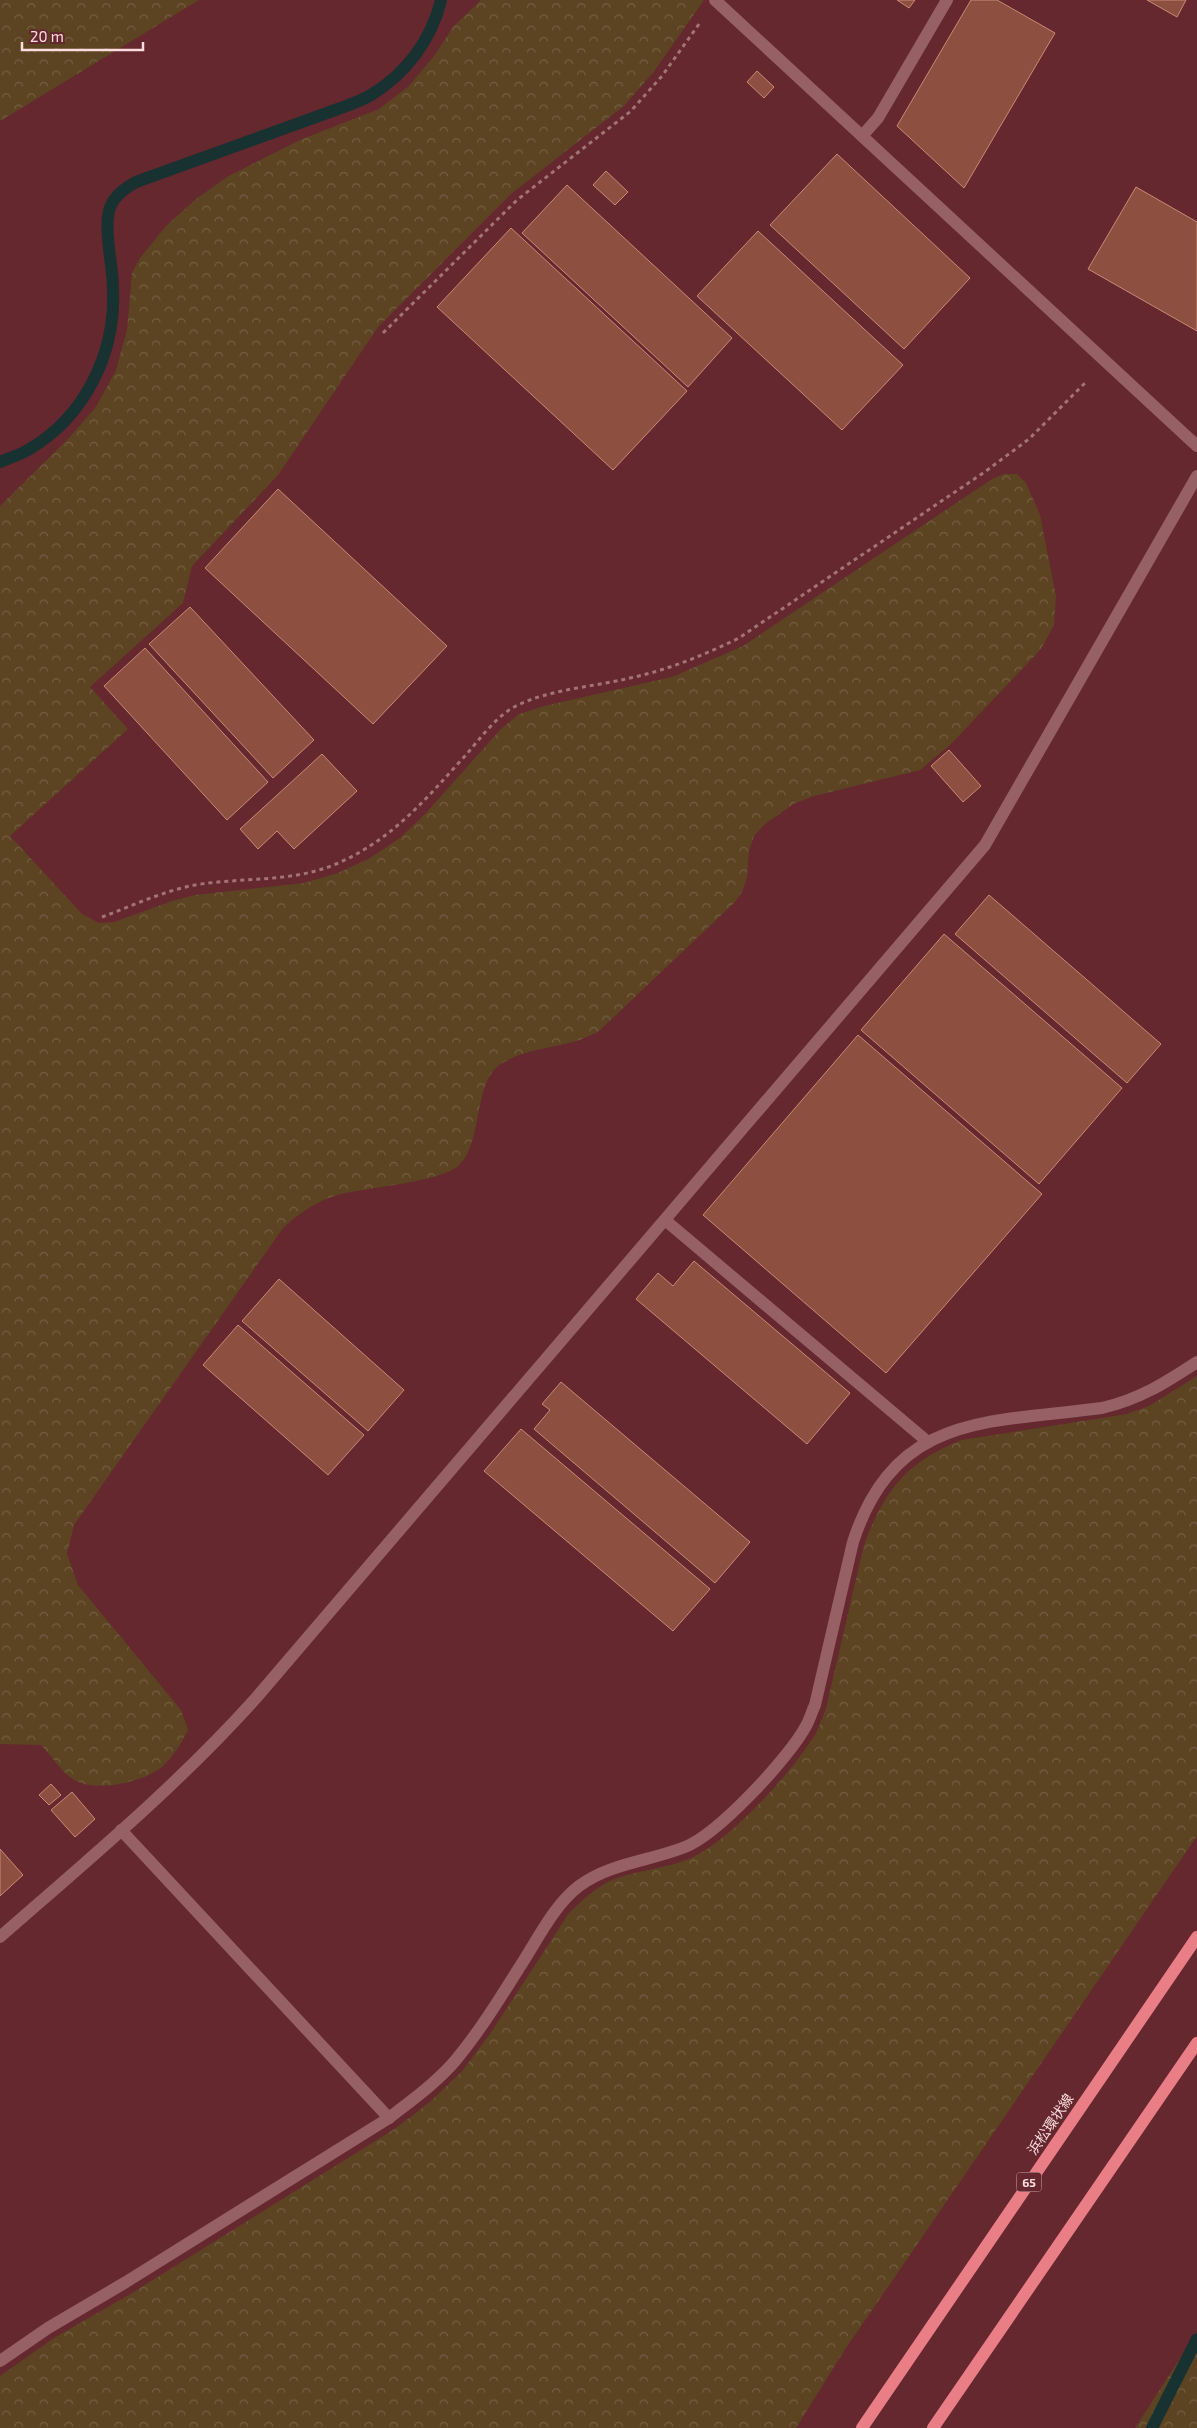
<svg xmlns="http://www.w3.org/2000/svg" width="1197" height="2428" font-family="'Exo 2','Noto Sans JP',sans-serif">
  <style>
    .forest { fill: url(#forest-crowns) }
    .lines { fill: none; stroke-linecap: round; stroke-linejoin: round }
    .stream { stroke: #183131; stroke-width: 12 }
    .building { fill: #8d4f3f; stroke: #cc8977 }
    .path { stroke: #a37377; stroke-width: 3; stroke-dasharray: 4 4; stroke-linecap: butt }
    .minor { stroke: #966064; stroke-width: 12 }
    .tertiary { stroke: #966064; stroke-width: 12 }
    .primary { stroke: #ea7e87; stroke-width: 12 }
    .labels { text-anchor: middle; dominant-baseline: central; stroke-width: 4; stroke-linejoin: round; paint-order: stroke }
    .shield { fill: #64282e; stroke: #cea6a8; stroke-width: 1 }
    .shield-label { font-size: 12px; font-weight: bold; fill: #fcdcdd }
    .street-label { font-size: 14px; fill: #fcdcdd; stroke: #64282e }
  </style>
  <defs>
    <pattern id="forest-crowns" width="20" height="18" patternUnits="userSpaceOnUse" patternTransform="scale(1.25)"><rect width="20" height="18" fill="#5c4422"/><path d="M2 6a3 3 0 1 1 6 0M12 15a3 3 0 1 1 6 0" fill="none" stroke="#745e42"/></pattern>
  </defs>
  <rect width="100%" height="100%" fill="#64282e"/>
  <g class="forest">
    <polygon points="0,0 199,0 0,121"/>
    <path d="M481,0H704L655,70L625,105L511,194L378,327L278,475L192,566L183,603L90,687L128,729L10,836L82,914L99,923L114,922L172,901L195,895L304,883L338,873L370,858L400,838L426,813L500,730L519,714L544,706L672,677L743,646L992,479L1004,474H1017L1026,483L1040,515L1056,596L1054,625L1041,649L951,744L920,770L814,796L795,803L765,824L754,836L749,851L747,878L742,892L734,903L598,1032C588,1036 579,1041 569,1043C546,1049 517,1051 497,1067C474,1086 482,1144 459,1165C440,1183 366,1187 338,1195C316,1201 300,1213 283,1228L74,1525L67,1554L78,1585L181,1710L188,1730C180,1746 168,1766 151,1774C131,1784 92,1792 73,1779C61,1772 51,1755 41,1745L0,1744V506L69,438L96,407L116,370L127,330L132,273L140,258L166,226L196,199L227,177L300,140L379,109L409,86L434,56L453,27Z"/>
    <path d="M1197,1376V1836L844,2351L796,2428H0V2376L54,2338L132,2293L396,2128L431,2101L463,2070L490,2034L569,1913C580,1902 591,1892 604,1884C630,1870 664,1870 691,1858C731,1840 794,1770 816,1733C820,1725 823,1716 826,1708L864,1545C884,1491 907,1461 962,1440L1127,1414L1149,1406Z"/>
    <polygon points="1197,2332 1197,2428 1135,2428"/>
  </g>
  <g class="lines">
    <g class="stream">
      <path d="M0,462C9,458 20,455 28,450C85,417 116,353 113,289C113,266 105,238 108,216C110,199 122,190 136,182L338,109C349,105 361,101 371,95C406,74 432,39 441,0"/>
      <polyline points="1152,2428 1197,2339"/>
    </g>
  </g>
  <g class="building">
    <polygon points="897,0 915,0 909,8"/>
    <polygon points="971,0 997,0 1055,33 964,188 897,126"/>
    <polygon points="1147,0 1186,0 1177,17"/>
    <polygon points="757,71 774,87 764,98 747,82"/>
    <polygon points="837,154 970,278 904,349 770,225"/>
    <polygon points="606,171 628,192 615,205 593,185"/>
    <polygon points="567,185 732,338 688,387 522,233"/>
    <polygon points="1136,187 1197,222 1197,331 1088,269"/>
    <polygon points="511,228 687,391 613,470 437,307"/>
    <polygon points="758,231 903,365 842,430 697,296"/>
    <polygon points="278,489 447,646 373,724 205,568"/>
    <polygon points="190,607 314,740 273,778 149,644"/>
    <polygon points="145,648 268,782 227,820 104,686"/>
    <polygon points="949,750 981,786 963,802 931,766"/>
    <polygon points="322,754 357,791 294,849 277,831 258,849 240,829"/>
    <polygon points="989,895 1161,1044 1127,1083 955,934"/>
    <polygon points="944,934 1122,1088 1039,1184 861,1030"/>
    <polygon points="858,1035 1042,1194 886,1373 703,1215"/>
    <polygon points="694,1261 850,1393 807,1444 636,1299 658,1273 673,1286"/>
    <polygon points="279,1279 404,1390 368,1431 242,1321"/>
    <polygon points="238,1325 364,1435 328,1475 203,1365"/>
    <polygon points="561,1382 750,1542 715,1583 534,1429 550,1410 542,1404"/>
    <polygon points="521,1429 710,1589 673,1631 484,1471"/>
    <polygon points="51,1784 61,1795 49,1805 39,1795"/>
    <polygon points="72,1792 95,1819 75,1837 51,1810"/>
    <polygon points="0,1849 23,1875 0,1896"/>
  </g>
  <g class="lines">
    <g class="path">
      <polyline points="383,333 517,200 631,111 662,76 699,24"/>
      <path d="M102,917C132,906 163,891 195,885C242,877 291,883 336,864C392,840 425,800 465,756C480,739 496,716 516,706C550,689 593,687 630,678C668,670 704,655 739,638L986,471L1029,439L1086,382"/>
    </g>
    <g class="minor">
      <polyline points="715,0 1197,446"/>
      <polyline points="862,136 878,118 947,0"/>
      <polyline points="665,1220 928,1442"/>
      <polyline points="121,1830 389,2118"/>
      <path d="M0,2361L48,2328L126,2282L389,2118C412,2100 436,2083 455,2061C479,2032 499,2000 519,1968C537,1941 553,1906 579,1886C610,1863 650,1861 685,1847C718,1834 789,1758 806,1726C810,1719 812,1711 815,1705L853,1542C895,1413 988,1423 1102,1408C1140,1399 1165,1383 1197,1362"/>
    </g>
    <path class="tertiary" d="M0,1937C88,1860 178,1785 256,1698L985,845L1197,476"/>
    <g class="primary">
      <polyline points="862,2428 1197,1937"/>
      <polyline points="933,2428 1197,2043"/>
    </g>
  </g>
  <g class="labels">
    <rect class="shield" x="1016.5" y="2172.5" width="25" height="19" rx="4"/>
    <g class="shield-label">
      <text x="1029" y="2182">65</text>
    </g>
    <g class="street-label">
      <text transform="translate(1050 2124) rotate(-56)">浜松環状線</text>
    </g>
  </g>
  <path d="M22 42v8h121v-8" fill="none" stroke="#fcdcdd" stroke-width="2.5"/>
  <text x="30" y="42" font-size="15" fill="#fcdcdd" stroke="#64282e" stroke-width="4" paint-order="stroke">20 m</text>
</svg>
